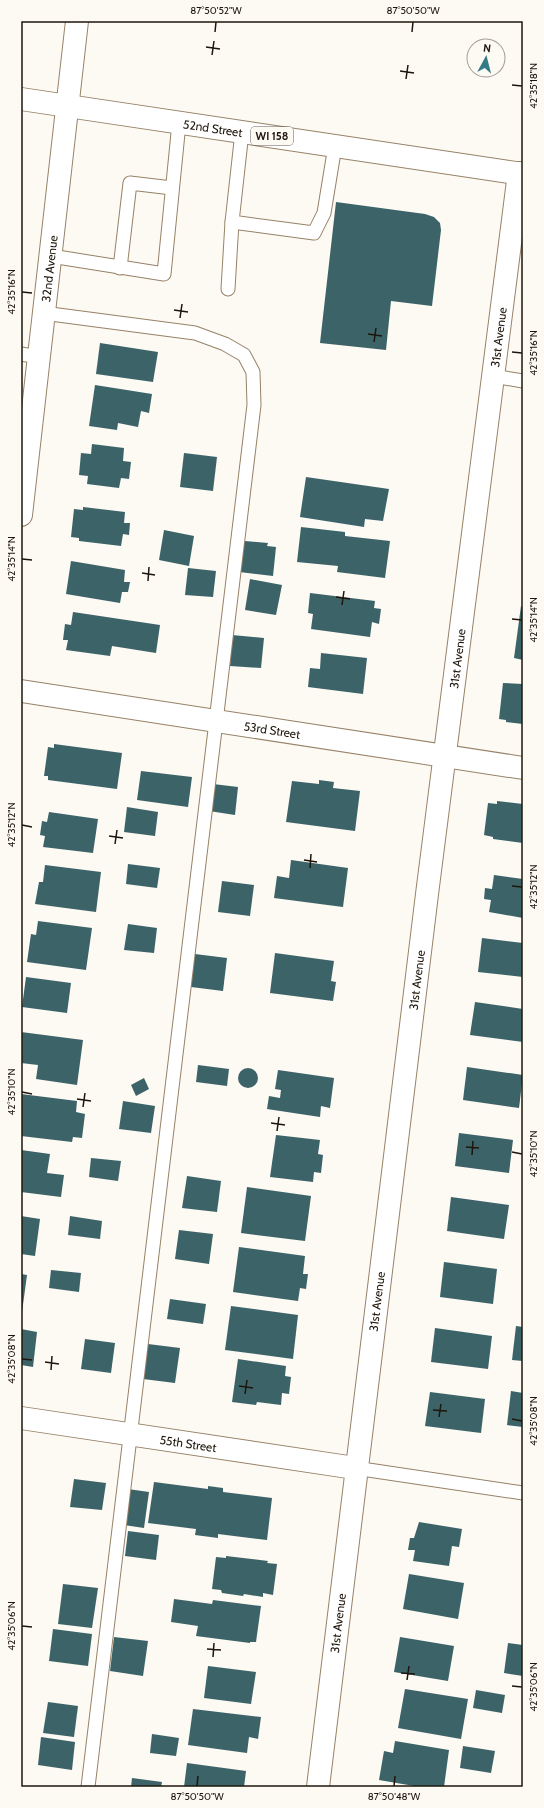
<svg xmlns="http://www.w3.org/2000/svg" width="544" height="1808" font-family="Cabin,sans-serif">
  <style>
    .building { fill: #3c6368 }
    .lines { fill: none; stroke-linecap: round; stroke-linejoin: round }
    .service-casing { stroke: #968268; stroke-width: 15 }
    .minor-casing { stroke: #968268; stroke-width: 24 }
    .primary-casing { stroke: #968268; stroke-width: 24 }
    .service { stroke: #fff; stroke-width: 13 }
    .minor { stroke: #fff; stroke-width: 22 }
    .primary { stroke: #fff; stroke-width: 22 }
    .ticks { fill: none; stroke: #1e160c; stroke-width: 1.5 }
    .labels { text-anchor: middle; dominant-baseline: central; stroke-width: 4; stroke-linejoin: round; paint-order: stroke }
    .shield { fill: #fdf9f3; stroke: #615a51; stroke-width: 1 }
    .shield-label { font-size: 11px; font-weight: bold; fill: #1e160c }
    .street-label { font-size: 12px; fill: #1e160c; stroke: #fdf9f3 }
    .neatline { fill: none; stroke: #1e160c; stroke-width: 1.5 }
    .ticks-label { font-size: 10px; text-anchor: middle; fill: #1e160c }
  </style>
  <rect width="100%" height="100%" fill="#fdf9f3"/>
  <g class="building">
    <polygon points="336,202 425,214 434,217 440,223 441,230 432,306 391,301 386,350 320,343"/>
    <polygon points="100,343 158,352 153,382 96,374"/>
    <polygon points="95,385 152,394 149,413 141,411 138,427 118,423 117,430 89,426"/>
    <polygon points="92,444 124,448 123,461 131,462 129,479 121,478 119,488 87,484 88,476 79,475 81,453 91,454"/>
    <polygon points="184,453 217,457 213,491 180,487"/>
    <polygon points="306,477 389,489 383,521 365,519 364,527 300,517"/>
    <polygon points="83,507 125,512 124,523 130,523 129,535 123,534 121,546 79,541 79,538 71,537 74,509 83,510"/>
    <polygon points="301,527 345,532 345,536 390,541 385,578 337,572 338,566 297,562"/>
    <polygon points="164,530 194,536 189,566 159,560"/>
    <polygon points="245,541 268,543 267,546 276,547 273,576 239,572 242,542 245,543"/>
    <polygon points="71,561 125,570 124,582 130,582 128,592 122,592 120,603 66,594"/>
    <polygon points="188,568 216,571 213,597 185,595"/>
    <polygon points="250,579 282,585 276,615 245,610"/>
    <polygon points="310,593 375,601 374,608 381,609 379,624 372,622 370,637 311,629 313,614 308,613"/>
    <polygon points="521,606 523,607 523,660 514,658"/>
    <polygon points="73,612 160,625 156,653 112,646 110,656 66,650 68,640 63,640 65,624 71,625"/>
    <polygon points="232,635 264,638 261,668 230,666"/>
    <polygon points="321,653 367,658 363,694 308,687 310,668 320,669"/>
    <polygon points="503,683 523,684 523,724 506,722 506,720 499,719"/>
    <polygon points="54,744 122,753 117,789 48,780 48,776 44,776 48,747 54,748"/>
    <polygon points="141,771 192,777 188,807 137,800"/>
    <polygon points="319,780 334,782 333,788 360,791 355,831 286,822 292,781 319,784"/>
    <polygon points="213,784 238,787 235,815 209,811"/>
    <polygon points="497,801 523,804 523,843 493,839 493,837 484,835 488,803 497,804"/>
    <polygon points="127,807 158,812 155,836 124,832"/>
    <polygon points="49,812 98,819 93,853 43,847 45,836 40,835 42,821 47,822"/>
    <polygon points="291,860 348,868 343,907 274,898 277,876 289,878"/>
    <polygon points="128,864 160,868 157,888 126,884"/>
    <polygon points="45,865 101,872 96,912 35,904 39,882 43,882"/>
    <polygon points="494,875 523,879 523,918 489,912 491,900 484,899 485,888 492,889"/>
    <polygon points="222,881 254,885 250,916 218,912"/>
    <polygon points="38,921 92,928 86,970 27,962 31,934 36,935"/>
    <polygon points="128,924 157,928 154,953 124,950"/>
    <polygon points="482,938 523,943 523,977 478,972"/>
    <polygon points="275,953 334,961 331,981 336,982 333,1001 270,993"/>
    <polygon points="195,954 227,958 223,991 191,987"/>
    <polygon points="26,977 71,983 67,1013 22,1007"/>
    <polygon points="475,1002 523,1009 523,1042 470,1035"/>
    <polygon points="21,1032 83,1040 77,1085 36,1079 38,1065 21,1063"/>
    <polygon points="198,1065 229,1069 227,1086 196,1082"/>
    <polygon points="467,1067 523,1075 519,1108 463,1100"/>
    <circle cx="248" cy="1078" r="10"/>
    <polygon points="278,1070 334,1078 330,1108 321,1106 320,1117 267,1109 269,1096 280,1098 281,1090 275,1089"/>
    <polygon points="144,1078 149,1089 136,1096 131,1085"/>
    <polygon points="21,1094 77,1101 76,1112 85,1114 82,1138 73,1137 72,1142 21,1136"/>
    <polygon points="123,1101 155,1106 151,1133 119,1129"/>
    <polygon points="459,1133 513,1140 509,1173 455,1166"/>
    <polygon points="276,1135 320,1140 318,1154 323,1155 321,1173 314,1172 313,1182 270,1177"/>
    <polygon points="21,1150 50,1154 47,1173 64,1175 61,1197 21,1192"/>
    <polygon points="91,1158 121,1161 118,1181 89,1177"/>
    <polygon points="187,1176 221,1181 217,1212 182,1208"/>
    <polygon points="247,1187 311,1196 305,1241 241,1233"/>
    <polygon points="451,1197 509,1205 504,1239 447,1231"/>
    <polygon points="21,1216 40,1219 35,1256 21,1254"/>
    <polygon points="70,1216 102,1221 100,1239 68,1235"/>
    <polygon points="179,1230 213,1234 209,1264 175,1259"/>
    <polygon points="239,1247 305,1256 303,1274 308,1274 306,1289 300,1288 298,1301 233,1292"/>
    <polygon points="444,1262 497,1269 493,1304 440,1297"/>
    <polygon points="51,1270 81,1273 79,1292 49,1288"/>
    <polygon points="21,1274 27,1275 22,1312 21,1312"/>
    <polygon points="170,1299 206,1304 203,1324 167,1319"/>
    <polygon points="231,1306 298,1315 293,1359 225,1350"/>
    <polygon points="516,1326 523,1327 523,1361 512,1360"/>
    <polygon points="435,1328 492,1336 488,1369 431,1362"/>
    <polygon points="21,1329 37,1332 33,1367 21,1365"/>
    <polygon points="85,1339 115,1343 111,1373 81,1369"/>
    <polygon points="148,1344 180,1348 175,1383 143,1379"/>
    <polygon points="238,1359 286,1366 285,1376 291,1377 289,1394 282,1393 281,1405 257,1402 256,1405 232,1402"/>
    <polygon points="511,1391 523,1393 523,1427 507,1425"/>
    <polygon points="430,1392 485,1399 481,1433 425,1426"/>
    <polygon points="74,1479 106,1483 102,1510 70,1507"/>
    <polygon points="154,1482 208,1489 208,1486 223,1488 223,1492 272,1498 267,1540 218,1534 218,1538 195,1535 196,1529 148,1523"/>
    <polygon points="128,1489 149,1492 144,1528 124,1525"/>
    <polygon points="419,1522 462,1529 459,1547 452,1546 449,1566 413,1561 415,1550 408,1550 410,1538 414,1538"/>
    <polygon points="128,1531 159,1535 156,1560 125,1556"/>
    <polygon points="226,1556 268,1561 267,1563 277,1564 273,1595 263,1593 263,1597 244,1594 243,1596 222,1593 221,1590 212,1589 216,1557 226,1558"/>
    <polygon points="409,1574 464,1583 458,1619 403,1609"/>
    <polygon points="63,1584 98,1588 92,1628 58,1624"/>
    <polygon points="174,1599 212,1604 213,1600 261,1606 256,1642 250,1642 250,1643 196,1636 198,1626 171,1622"/>
    <polygon points="53,1629 92,1634 88,1666 49,1661"/>
    <polygon points="114,1637 148,1641 143,1676 110,1671"/>
    <polygon points="400,1637 454,1646 448,1681 394,1672"/>
    <polygon points="508,1643 523,1645 523,1676 504,1673"/>
    <polygon points="208,1666 256,1672 251,1704 204,1698"/>
    <polygon points="405,1689 468,1699 461,1739 398,1728"/>
    <polygon points="476,1690 505,1695 502,1713 473,1708"/>
    <polygon points="48,1702 78,1706 74,1737 43,1733"/>
    <polygon points="193,1709 261,1717 258,1739 249,1737 247,1753 188,1745"/>
    <polygon points="152,1734 179,1738 176,1756 150,1753"/>
    <polygon points="41,1737 75,1742 72,1770 38,1765"/>
    <polygon points="395,1741 449,1750 444,1787 420,1787 379,1780 384,1751 393,1753"/>
    <polygon points="463,1746 495,1751 491,1773 460,1768"/>
    <polygon points="187,1763 246,1771 244,1787 184,1787"/>
    <polygon points="132,1778 162,1782 161,1787 131,1787"/>
  </g>
  <g class="lines">
    <g class="service-casing">
      <g id="service">
        <polyline points="242,132 232,222 314,233 324,213 335,146"/>
        <polyline points="51,256 164,274 179,123"/>
        <polyline points="120,268 130,183 172,188"/>
        <polyline points="228,289 232,222"/>
        <polyline points="43,313 195,333 225,344 244,355 253,372 254,405 88,1787"/>
        <polyline points="21,354 39,357"/>
        <polyline points="493,376 523,381"/>
        <polyline points="355,1468 523,1493"/>
      </g>
    </g>
    <g class="minor-casing">
      <g id="minor">
        <path id="s1" d="M21,515L77,21"/>
        <path id="s2" d="M21,691L523,768"/>
        <path id="s3" d="M21,1418L355,1468"/>
        <path id="s4" d="M318,1787C381,1248 450,711 519,173"/>
      </g>
    </g>
    <g class="primary-casing">
      <g id="primary">
        <path id="s5" d="M21,99L523,174"/>
      </g>
    </g>
    <use href="#service" class="service"/>
    <use href="#minor" class="minor"/>
    <use href="#primary" class="primary"/>
  </g>
  <path class="ticks" d="M215,32L216,22M412,32L413,22M206,47L220,49M212,55L214,41M400,71L414,73M406,79L408,65M512,85L522,86M22,292L32,293M174,310L188,312M180,318L182,304M368,334L382,336M374,342L376,328M512,352L522,353M22,559L32,560M142,573L155,575M148,581L149,567M336,597L350,599M342,605L344,591M512,619L522,620M22,825L32,827M109,836L123,838M115,844L117,830M304,860L317,862M310,868L311,854M512,886L522,887M22,1092L32,1094M77,1099L91,1101M83,1107L85,1093M271,1123L285,1125M277,1131L279,1117M466,1147L479,1148M512,1152L522,1154M472,1155L473,1141M22,1359L32,1360M45,1362L59,1364M51,1370L52,1356M239,1386L253,1388M245,1394L247,1380M433,1410L447,1411M439,1417L441,1404M512,1419L522,1421M22,1626L32,1627M207,1649L221,1650M213,1657L214,1643M401,1673L415,1674M407,1680L409,1666M512,1686L522,1687M197,1786L198,1776M394,1786L395,1776"/>
  <g class="labels">
    <rect class="shield" x="251" y="127" width="42" height="18" rx="3"/>
    <g class="shield-label">
      <text x="272" y="136">WI 158</text>
    </g>
    <g class="street-label">
      <text stroke="none"><textPath href="#s5" startOffset="194">52nd Street</textPath></text>
      <text stroke="none"><textPath href="#s1" startOffset="248">32nd Avenue</textPath></text>
      <text stroke="none"><textPath href="#s4" startOffset="1461">31st Avenue</textPath></text>
      <text stroke="none"><textPath href="#s4" startOffset="1137">31st Avenue</textPath></text>
      <text stroke="none"><textPath href="#s2" startOffset="254">53rd Street</textPath></text>
      <text stroke="none"><textPath href="#s4" startOffset="813">31st Avenue</textPath></text>
      <text stroke="none"><textPath href="#s4" startOffset="489">31st Avenue</textPath></text>
      <text stroke="none"><textPath href="#s3" startOffset="169">55th Street</textPath></text>
      <text stroke="none"><textPath href="#s4" startOffset="165">31st Avenue</textPath></text>
    </g>
  </g>
  <rect width="544" height="1808" fill="none" stroke="#fdf9f3" stroke-width="44"/>
  <g transform="translate(486 58) rotate(7)"><circle r="19" fill="#fdf9f3" stroke="#a49e97"/>
  <path d="M0-3L7 15L0 10L-7 15Z" fill="#347c85"/>
  <text y="-6" font-size="11" font-weight="bold" text-anchor="middle" fill="#1e160c">N</text>
  </g>
  <rect x="22" y="22" width="500" height="1764" class="neatline"/>
  <g class="ticks-label">
    <text x="216" y="14">87°50'52"W</text>
    <text x="413" y="14">87°50'50"W</text>
    <text transform="translate(533 86) rotate(-90)" y="4">42°35'18"N</text>
    <text transform="translate(11 292) rotate(-90)" y="4">42°35'16"N</text>
    <text transform="translate(533 353) rotate(-90)" y="4">42°35'16"N</text>
    <text transform="translate(11 559) rotate(-90)" y="4">42°35'14"N</text>
    <text transform="translate(533 620) rotate(-90)" y="4">42°35'14"N</text>
    <text transform="translate(11 825) rotate(-90)" y="4">42°35'12"N</text>
    <text transform="translate(533 887) rotate(-90)" y="4">42°35'12"N</text>
    <text transform="translate(11 1092) rotate(-90)" y="4">42°35'10"N</text>
    <text transform="translate(533 1154) rotate(-90)" y="4">42°35'10"N</text>
    <text transform="translate(11 1359) rotate(-90)" y="4">42°35'08"N</text>
    <text transform="translate(533 1421) rotate(-90)" y="4">42°35'08"N</text>
    <text transform="translate(11 1626) rotate(-90)" y="4">42°35'06"N</text>
    <text transform="translate(533 1687) rotate(-90)" y="4">42°35'06"N</text>
    <text x="197" y="1800">87°50'50"W</text>
    <text x="394" y="1800">87°50'48"W</text>
  </g>
</svg>
